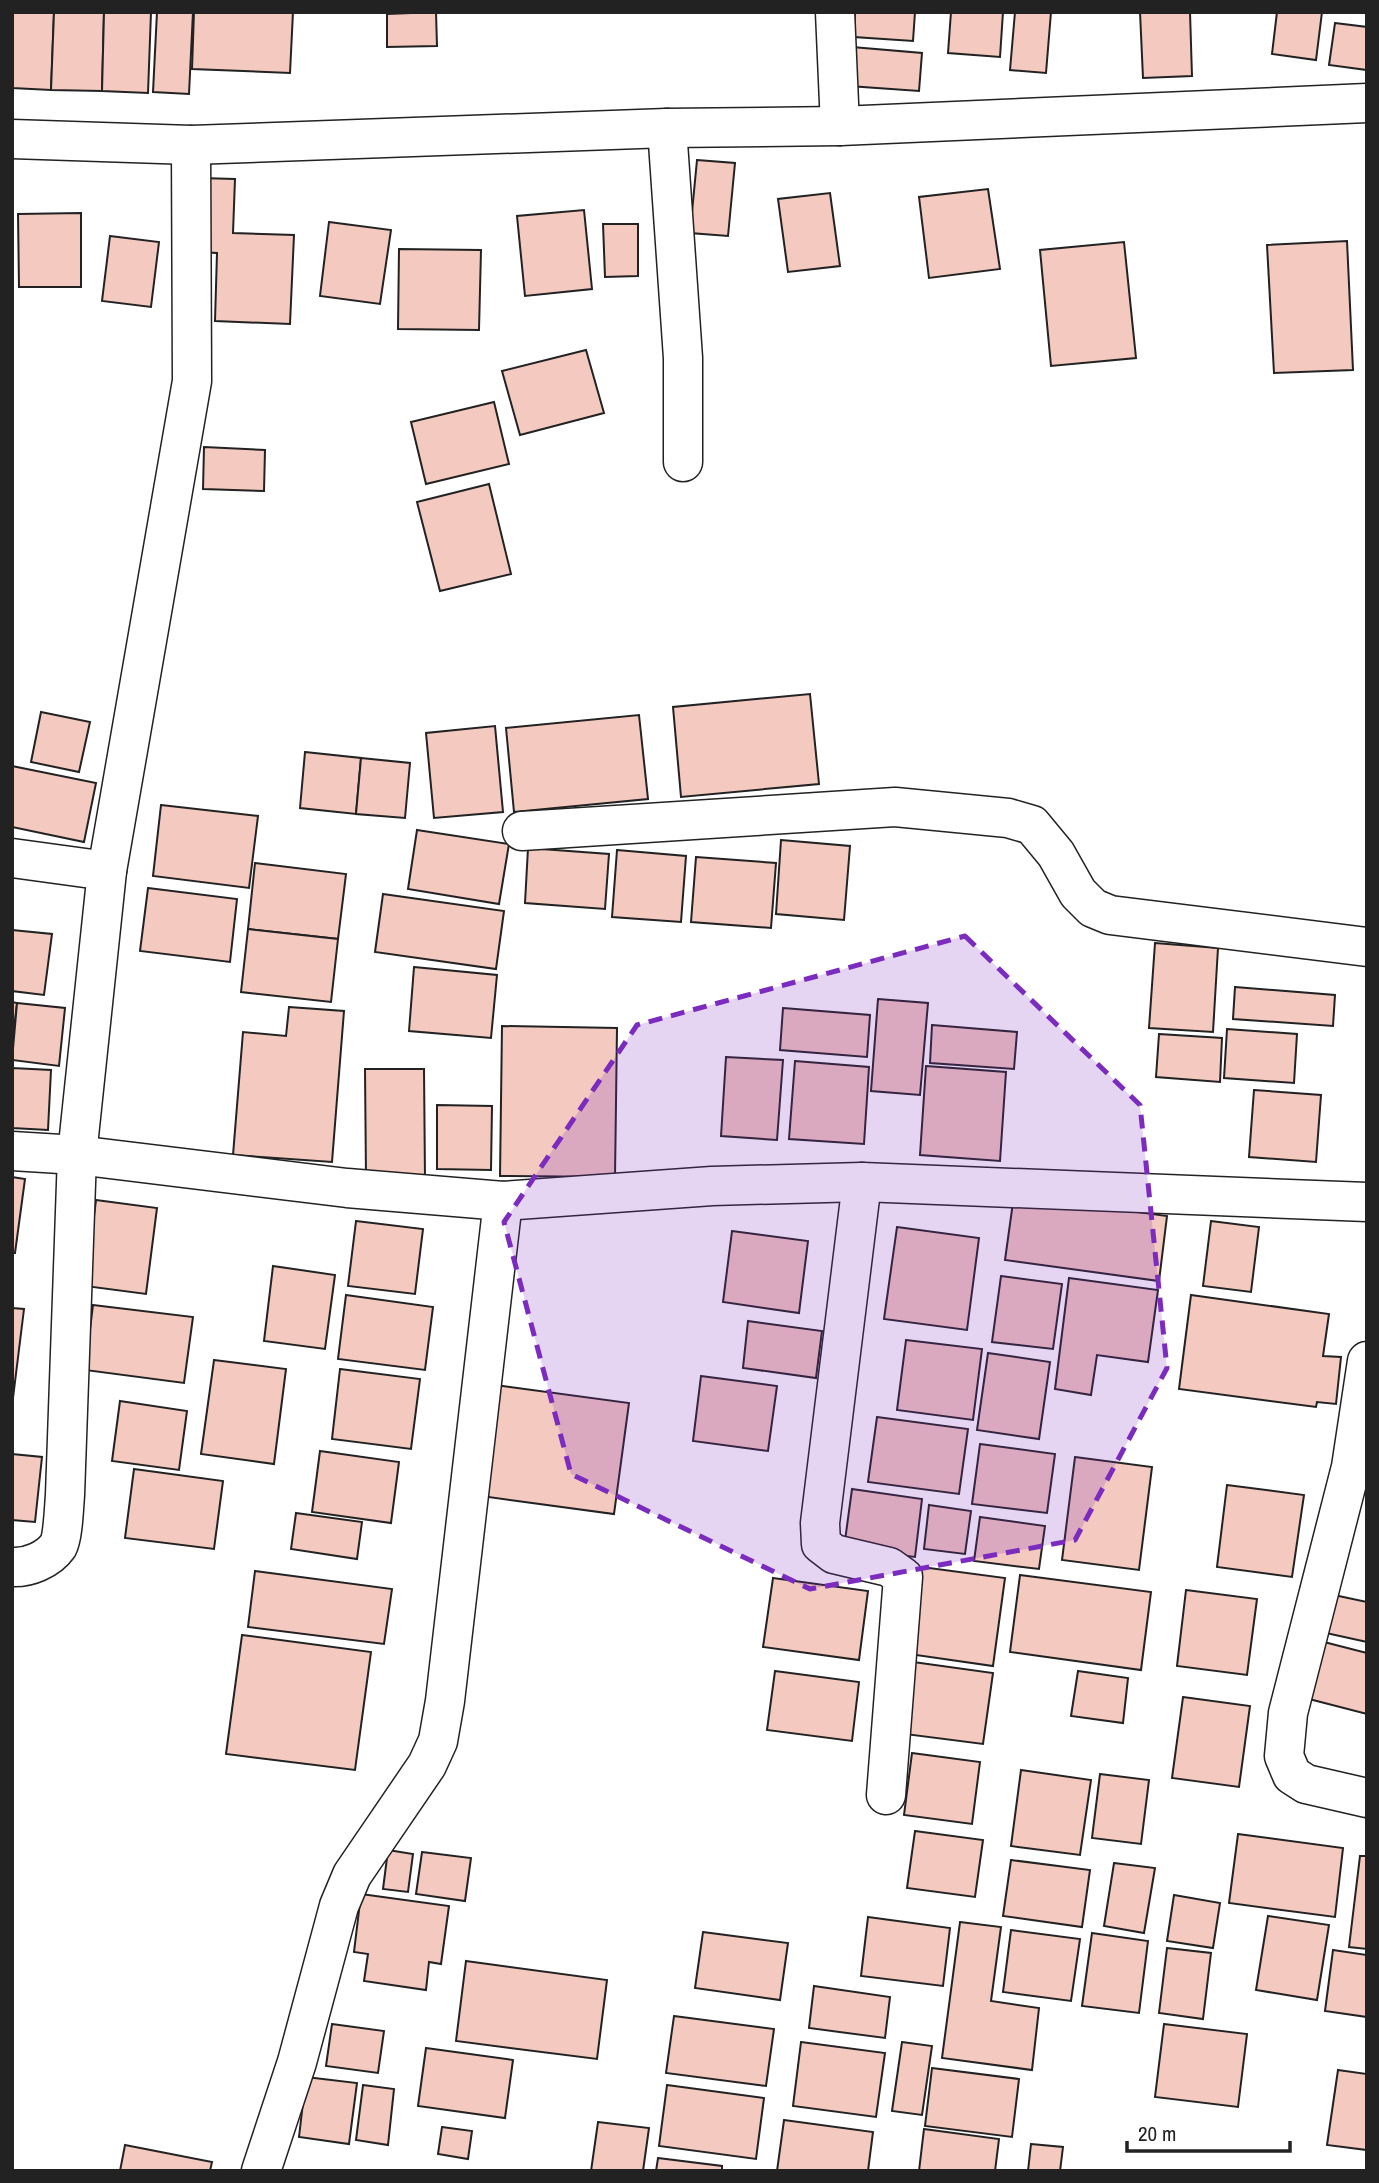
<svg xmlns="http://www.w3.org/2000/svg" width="1379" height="2183" font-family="'Archivo Narrow',sans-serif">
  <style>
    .building { fill: #f3c9c0; stroke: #222; stroke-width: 2 }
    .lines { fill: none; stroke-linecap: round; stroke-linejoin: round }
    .minor-casing { stroke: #222; stroke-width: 41 }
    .minor { stroke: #fff; stroke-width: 38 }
    .marked { fill: #7b2cbf; fill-opacity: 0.2; stroke: #7b2cbf; stroke-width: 5; stroke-dasharray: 14 9; stroke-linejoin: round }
  </style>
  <rect width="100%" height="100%" fill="#fff"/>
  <g class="building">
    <polygon points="12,12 54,12 51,90 12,88"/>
    <polygon points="54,12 104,12 102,91 51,90"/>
    <polygon points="104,12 151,12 148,93 102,91"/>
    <polygon points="157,12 193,12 189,94 153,92"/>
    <polygon points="194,12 293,12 290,73 192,69"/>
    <polygon points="436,12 437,46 387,47 387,14"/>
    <polygon points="855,12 915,12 913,41 854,37"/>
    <polygon points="951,12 1003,12 1000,57 948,53"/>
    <polygon points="1015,12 1051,12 1046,73 1010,70"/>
    <polygon points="1140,12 1190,12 1192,76 1143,78"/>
    <polygon points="1277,12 1322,12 1316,60 1272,54"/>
    <polygon points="1335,23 1367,27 1367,70 1329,65"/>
    <polygon points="852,47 922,53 919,91 849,86"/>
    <polygon points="697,160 735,163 728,236 690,233"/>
    <polygon points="200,178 235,179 233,233 294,235 290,324 215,321 217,253 197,252"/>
    <polygon points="988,189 1000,269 929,278 919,197"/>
    <polygon points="830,193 840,266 788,272 778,199"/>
    <polygon points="584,210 592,289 525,296 517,216"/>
    <polygon points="81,213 81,287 19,287 18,214"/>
    <polygon points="329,222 391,230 380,304 320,296"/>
    <polygon points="603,224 638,224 638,276 605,277"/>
    <polygon points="110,236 159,242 151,307 102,301"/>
    <polygon points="1347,241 1353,370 1274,373 1267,245"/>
    <polygon points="1124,242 1136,358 1051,366 1040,250"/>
    <polygon points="399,249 481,250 479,330 398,329"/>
    <polygon points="586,350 604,413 520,435 502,371"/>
    <polygon points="494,402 509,464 426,484 411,422"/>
    <polygon points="204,447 265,450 264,491 203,489"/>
    <polygon points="489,484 511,574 440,591 417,502"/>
    <polygon points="810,694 819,784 681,797 673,707"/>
    <polygon points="41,712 90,722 79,772 31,762"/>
    <polygon points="639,715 648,799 514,812 506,728"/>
    <polygon points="495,726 503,812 434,818 426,733"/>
    <polygon points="305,752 361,758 356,814 300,808"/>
    <polygon points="361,758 410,763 405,818 356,814"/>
    <polygon points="12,766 96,783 84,842 12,827"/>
    <polygon points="161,805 258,816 249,888 153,876"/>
    <polygon points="417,830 509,844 499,904 408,889"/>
    <polygon points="781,840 850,846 844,920 776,914"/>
    <polygon points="528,848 609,854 605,909 525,903"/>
    <polygon points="617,850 686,856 681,922 612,917"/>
    <polygon points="696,857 776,863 771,928 691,922"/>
    <polygon points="255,863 346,874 338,939 248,929"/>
    <polygon points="148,888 237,899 230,962 140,951"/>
    <polygon points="383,894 504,911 496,969 375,952"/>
    <polygon points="248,929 338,939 331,1002 241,992"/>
    <polygon points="12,930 52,934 44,995 12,991"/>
    <polygon points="1155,943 1218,948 1213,1032 1149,1028"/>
    <polygon points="414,967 497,975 491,1038 409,1031"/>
    <polygon points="1235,987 1335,995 1333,1026 1233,1019"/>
    <polygon points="878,999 928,1003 920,1095 871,1091"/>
    <polygon points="12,1002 17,1003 12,1047"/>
    <polygon points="17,1003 65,1008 59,1066 12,1060"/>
    <polygon points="289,1007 344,1011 332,1162 233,1155 243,1032 286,1036"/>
    <polygon points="783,1008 870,1015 867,1057 780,1050"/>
    <polygon points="932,1025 1017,1032 1014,1069 930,1063"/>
    <polygon points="502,1026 617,1028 615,1177 500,1176"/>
    <polygon points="1227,1029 1297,1034 1294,1083 1224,1078"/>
    <polygon points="1159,1034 1222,1038 1220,1082 1156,1077"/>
    <polygon points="726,1057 783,1060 777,1140 721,1136"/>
    <polygon points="795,1061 869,1067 864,1144 789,1139"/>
    <polygon points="926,1066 1006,1072 1000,1161 920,1155"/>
    <polygon points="12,1068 51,1070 48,1130 12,1128"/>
    <polygon points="365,1069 424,1069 425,1178 366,1178"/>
    <polygon points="1254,1090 1321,1095 1316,1162 1249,1157"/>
    <polygon points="437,1105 492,1106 491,1170 437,1169"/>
    <polygon points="12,1177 25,1179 15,1253 12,1253"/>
    <polygon points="1014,1195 1167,1216 1159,1281 1005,1260"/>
    <polygon points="96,1200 157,1208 146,1294 85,1286"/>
    <polygon points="356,1221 423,1229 415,1294 348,1286"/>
    <polygon points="1211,1221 1259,1227 1251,1292 1203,1286"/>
    <polygon points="897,1227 979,1238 967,1330 884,1319"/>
    <polygon points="732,1231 808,1241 799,1313 723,1302"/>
    <polygon points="273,1266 335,1275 325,1349 264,1341"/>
    <polygon points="1001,1276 1062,1284 1053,1349 992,1342"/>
    <polygon points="1069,1278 1158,1290 1148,1362 1097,1355 1091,1395 1055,1389"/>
    <polygon points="346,1295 433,1307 425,1370 338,1359"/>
    <polygon points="1191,1295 1329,1314 1323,1356 1341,1357 1336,1404 1317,1402 1316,1407 1179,1389"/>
    <polygon points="93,1305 193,1317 184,1383 85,1370"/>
    <polygon points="12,1308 24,1309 12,1406"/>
    <polygon points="748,1321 822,1331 816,1378 743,1368"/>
    <polygon points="906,1340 982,1349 973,1420 897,1410"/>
    <polygon points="988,1353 1050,1362 1039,1439 977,1430"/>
    <polygon points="214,1360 286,1369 274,1464 201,1454"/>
    <polygon points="340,1369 420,1379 411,1449 332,1439"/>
    <polygon points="701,1376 777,1386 768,1451 693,1441"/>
    <polygon points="495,1385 629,1403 614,1514 481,1496"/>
    <polygon points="120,1401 187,1411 179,1470 112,1461"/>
    <polygon points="877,1417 968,1429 959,1494 868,1482"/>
    <polygon points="980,1444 1055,1454 1047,1513 972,1504"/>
    <polygon points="320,1451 399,1462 391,1523 312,1512"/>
    <polygon points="12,1454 42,1457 35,1522 12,1520"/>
    <polygon points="1075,1457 1152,1467 1139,1570 1062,1560"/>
    <polygon points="134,1469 223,1481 214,1549 125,1538"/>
    <polygon points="1227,1485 1304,1495 1292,1577 1217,1567"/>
    <polygon points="852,1489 922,1499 915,1557 844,1548"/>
    <polygon points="929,1505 971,1511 965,1554 924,1549"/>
    <polygon points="296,1513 362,1522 357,1559 291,1549"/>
    <polygon points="980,1517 1045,1526 1039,1569 974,1561"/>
    <polygon points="914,1566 1005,1578 993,1666 902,1653"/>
    <polygon points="255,1571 392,1589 384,1644 248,1627"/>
    <polygon points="1020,1575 1151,1592 1141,1670 1010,1652"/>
    <polygon points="773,1578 868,1591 859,1660 763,1647"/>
    <polygon points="1186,1590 1257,1599 1247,1675 1177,1666"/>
    <polygon points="1334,1595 1367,1602 1367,1642 1326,1633"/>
    <polygon points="242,1635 371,1652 355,1770 226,1754"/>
    <polygon points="1324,1642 1367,1653 1367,1714 1309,1699"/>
    <polygon points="906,1661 993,1673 983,1744 897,1733"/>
    <polygon points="775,1671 859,1682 852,1741 767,1730"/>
    <polygon points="1078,1671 1128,1678 1123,1723 1071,1716"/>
    <polygon points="1183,1697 1250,1706 1239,1787 1172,1778"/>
    <polygon points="912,1753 980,1762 972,1824 904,1815"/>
    <polygon points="1021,1770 1091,1780 1080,1855 1011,1846"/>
    <polygon points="1100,1774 1149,1780 1141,1844 1092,1838"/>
    <polygon points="915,1831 983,1840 975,1897 907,1888"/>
    <polygon points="1238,1834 1343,1848 1335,1917 1229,1903"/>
    <polygon points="388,1850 413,1854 408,1892 383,1889"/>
    <polygon points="422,1852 471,1858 465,1901 416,1894"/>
    <polygon points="1360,1856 1367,1856 1367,1949 1349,1947"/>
    <polygon points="1011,1860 1090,1870 1082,1927 1003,1916"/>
    <polygon points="1114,1863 1155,1868 1144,1933 1104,1926"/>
    <polygon points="361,1894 449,1906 441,1964 429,1962 426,1990 364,1981 368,1954 354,1952"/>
    <polygon points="1174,1895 1220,1903 1213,1948 1167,1941"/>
    <polygon points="1268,1916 1329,1925 1317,2000 1256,1990"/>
    <polygon points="868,1917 950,1928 943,1986 861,1976"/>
    <polygon points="960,1922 1001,1927 991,2001 1039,2008 1032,2070 942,2058"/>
    <polygon points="1011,1930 1080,1939 1071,2001 1003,1992"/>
    <polygon points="703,1932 788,1943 780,2000 695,1988"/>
    <polygon points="1092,1933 1148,1941 1139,2013 1082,2006"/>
    <polygon points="1167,1948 1211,1953 1203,2019 1159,2013"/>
    <polygon points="1333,1950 1367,1955 1367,2017 1325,2011"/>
    <polygon points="466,1961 607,1980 597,2059 456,2041"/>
    <polygon points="814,1986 890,1997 885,2038 809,2028"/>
    <polygon points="674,2016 774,2029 766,2086 666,2073"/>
    <polygon points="332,2024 384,2031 378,2073 326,2066"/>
    <polygon points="1164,2024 1247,2034 1238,2107 1155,2097"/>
    <polygon points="801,2042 885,2053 876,2117 793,2106"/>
    <polygon points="902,2042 932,2046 922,2115 892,2111"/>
    <polygon points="426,2048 513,2060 505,2118 418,2106"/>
    <polygon points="932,2068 1019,2079 1012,2137 925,2126"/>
    <polygon points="1338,2070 1367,2074 1367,2150 1327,2145"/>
    <polygon points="306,2077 357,2083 349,2144 299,2137"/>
    <polygon points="363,2085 394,2089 388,2145 356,2140"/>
    <polygon points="667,2085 764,2098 756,2159 659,2146"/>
    <polygon points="784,2120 873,2132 868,2171 777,2171"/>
    <polygon points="598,2122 649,2128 643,2171 591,2171"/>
    <polygon points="442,2127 472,2131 468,2159 438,2154"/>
    <polygon points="924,2129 999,2139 995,2171 919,2171"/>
    <polygon points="1031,2144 1063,2147 1060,2171 1028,2171"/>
    <polygon points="125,2145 212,2162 210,2171 120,2171"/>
    <polygon points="658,2158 722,2166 722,2171 656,2171"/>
  </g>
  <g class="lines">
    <g class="minor-casing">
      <g id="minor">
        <polyline points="835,12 840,126"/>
        <polyline points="667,128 683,358 683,462"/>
        <polyline points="12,139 191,145 667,128 840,126 1367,103"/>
        <polyline points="522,831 895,807 1008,818 1032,825 1056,854 1078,893 1093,908 1110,915 1367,947"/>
        <polyline points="12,858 107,871"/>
        <polyline points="12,1151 77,1155 347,1188 503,1201 712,1186 862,1182 1367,1202"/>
        <polyline points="862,1182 820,1523 821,1544 834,1554 889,1567 903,1577 886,1795"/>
        <polyline points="1367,1361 1351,1467 1288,1713 1284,1756 1292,1775 1306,1784 1367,1798"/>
        <path d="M12,1567C28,1568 48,1560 58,1546C63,1537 64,1507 65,1495L77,1155L107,871L192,381L191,145"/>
        <polyline points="261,2171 297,2062 339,1906 352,1875 427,1765 438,1741 445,1701 503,1201"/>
      </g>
    </g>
    <use href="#minor" class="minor"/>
  </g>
  <path class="marked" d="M965,936L1140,1105L1167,1368L1075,1540L810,1589L571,1474L504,1222L637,1025Z"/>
  <rect width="1379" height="2183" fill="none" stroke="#222222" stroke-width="28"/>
  <path d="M1127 2141v10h163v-10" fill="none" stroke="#222222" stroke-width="3.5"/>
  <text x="1138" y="2141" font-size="21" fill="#222222" stroke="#ffffff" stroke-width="5" paint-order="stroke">20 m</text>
</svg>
